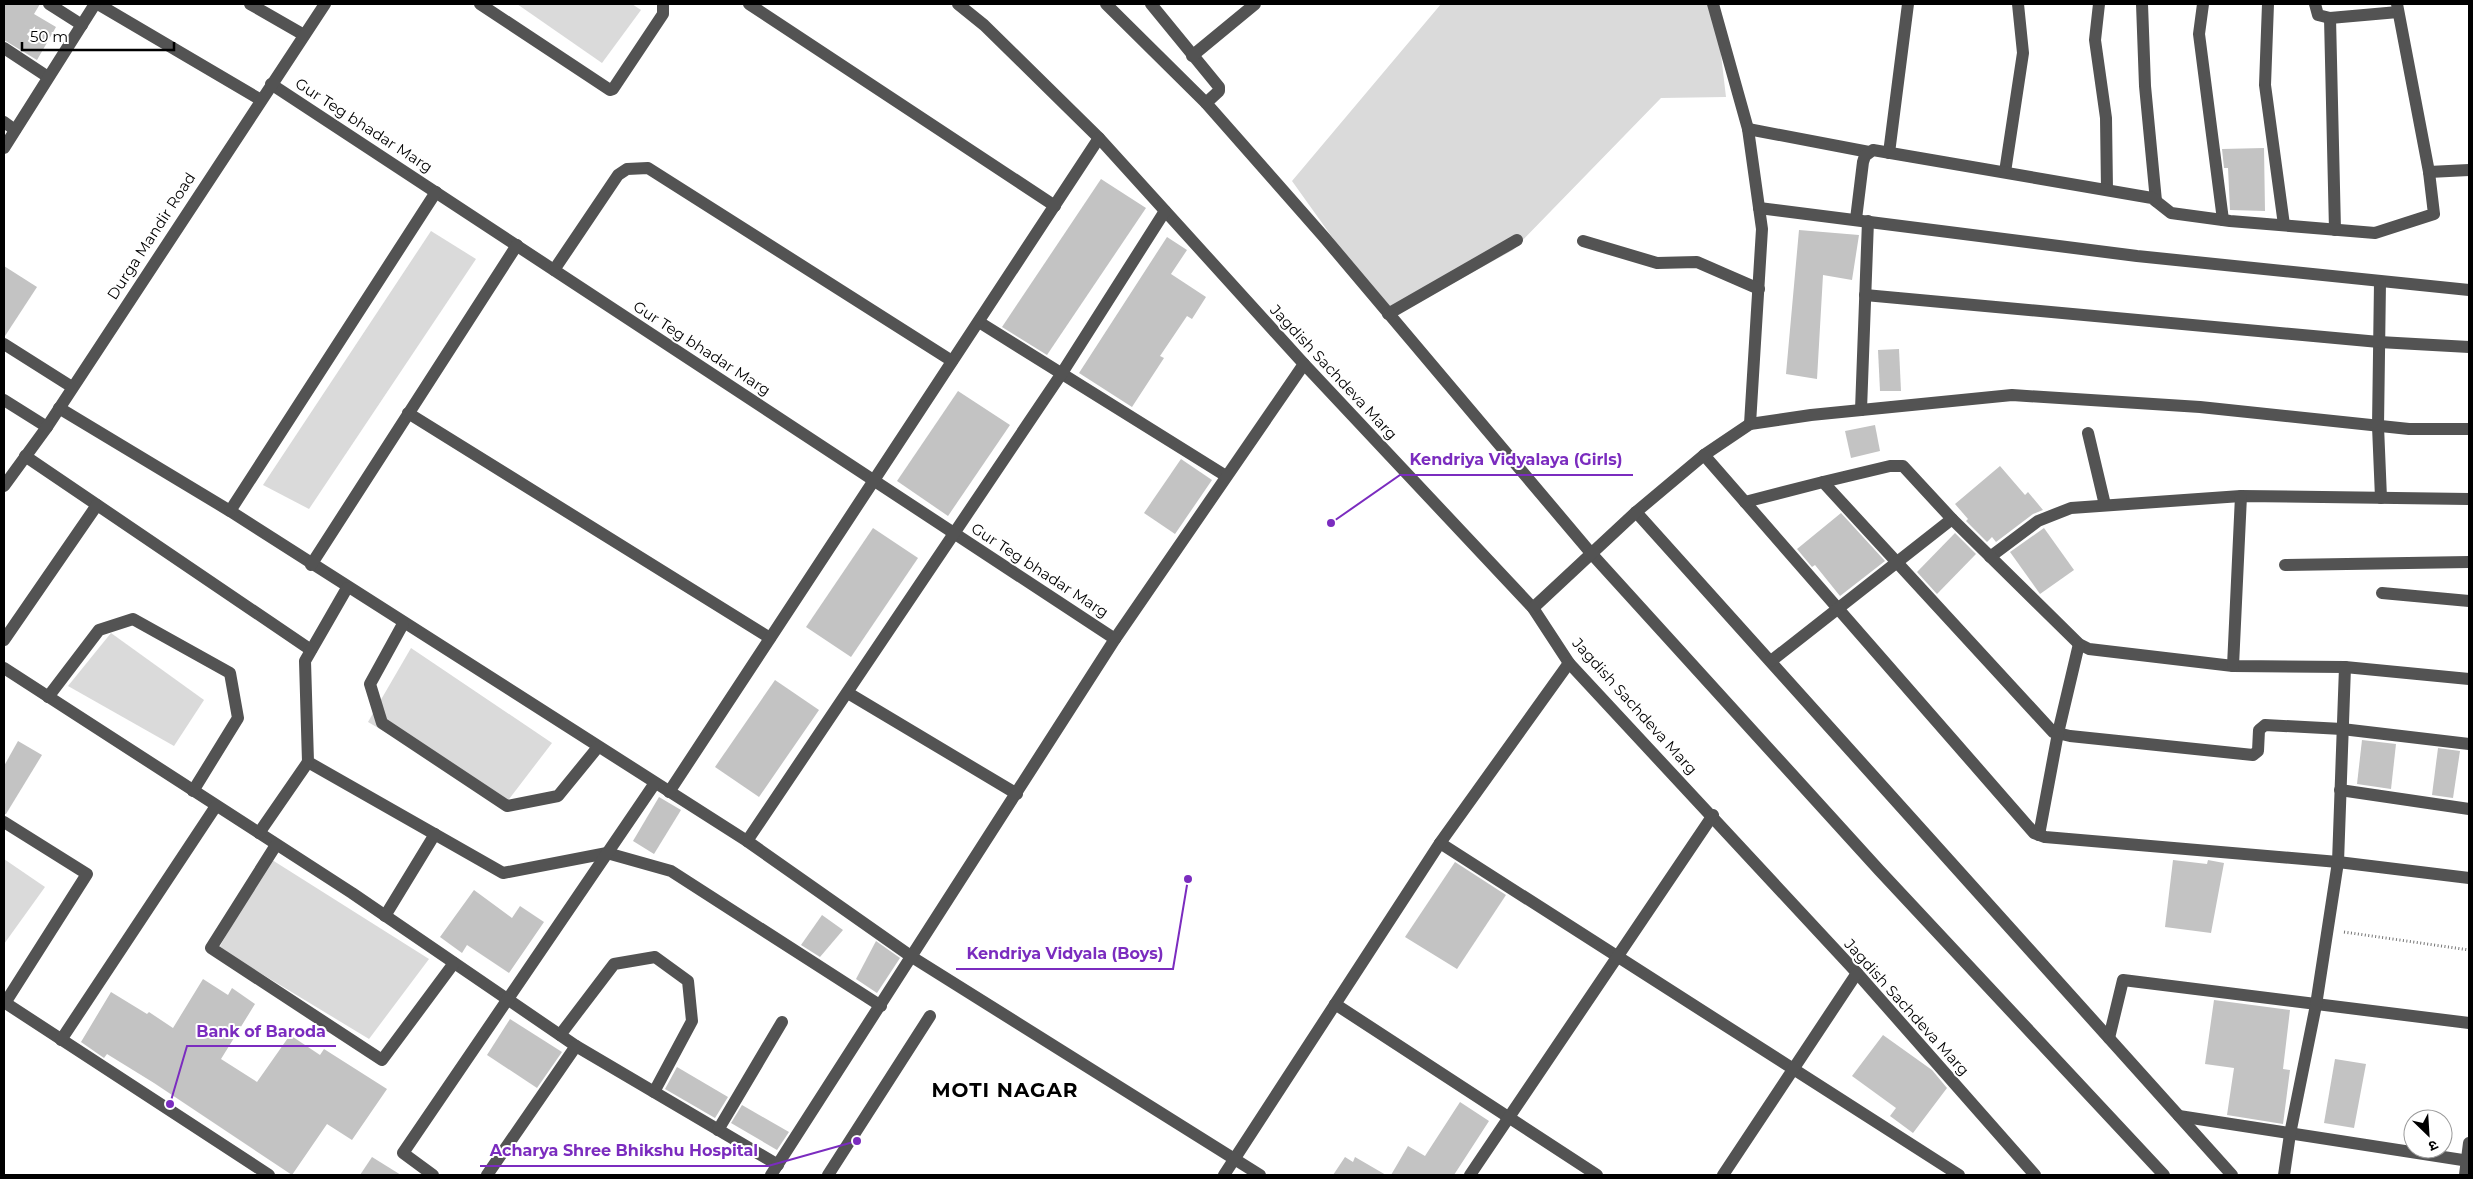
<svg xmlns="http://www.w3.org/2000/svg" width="2473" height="1179" font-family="Montserrat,'Noto Sans Devanagari',sans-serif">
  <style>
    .green { fill: #dadada }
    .building { fill: #c3c3c3 }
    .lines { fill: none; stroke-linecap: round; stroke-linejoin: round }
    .path { stroke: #757575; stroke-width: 3; stroke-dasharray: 1 2.5; stroke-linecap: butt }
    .minor { stroke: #535353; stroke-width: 12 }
    .labels { text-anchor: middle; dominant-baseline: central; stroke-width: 4; stroke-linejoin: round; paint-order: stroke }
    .street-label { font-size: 15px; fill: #000; stroke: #fff }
    .district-label { font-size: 20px; font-weight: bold; letter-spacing: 1px; fill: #000; stroke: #fff }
    .leader { fill: none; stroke: #7b2cbf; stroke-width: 2 }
    .callout-dot { fill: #7b2cbf; stroke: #fff; stroke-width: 2 }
    .callout-label { font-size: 16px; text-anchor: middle; font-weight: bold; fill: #7b2cbf; stroke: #fff; stroke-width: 4; stroke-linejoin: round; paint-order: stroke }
  </style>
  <rect width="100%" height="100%" fill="#fff"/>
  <g class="green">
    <polygon points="517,4 632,4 641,10 602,63"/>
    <polygon points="1441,4 1715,4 1726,97 1661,98 1513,250 1390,318 1292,181"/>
    <polygon points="431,231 476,259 309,509 263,485"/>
    <polygon points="111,633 204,700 174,746 68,686"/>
    <polygon points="411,648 552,743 506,803 368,722"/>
    <polygon points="269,858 429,959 369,1039 219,948"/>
    <polygon points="4,859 45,887 4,944"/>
  </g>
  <g class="building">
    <polygon points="4,4 40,4 34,14 56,27 37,60 4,40"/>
    <polygon points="2264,148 2265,211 2230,210 2228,168 2224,168 2222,149"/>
    <polygon points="1101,179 1146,208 1047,355 1002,327"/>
    <polygon points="1799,230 1859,235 1852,280 1823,275 1817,379 1786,374"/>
    <polygon points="1167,237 1187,250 1171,274 1206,297 1192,319 1187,316 1160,356 1164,358 1132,407 1079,373"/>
    <polygon points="4,266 37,287 5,336 4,336"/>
    <polygon points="1899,349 1901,391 1880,391 1878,350"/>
    <polygon points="958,391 1010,425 948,516 897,481"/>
    <polygon points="1875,425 1880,451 1851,458 1845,431"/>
    <polygon points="1181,459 1212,480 1175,534 1144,513"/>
    <polygon points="2000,466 2025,495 2028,492 2043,510 2033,514 1996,542 1992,537 1987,542 1966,521 1968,519 1955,504"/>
    <polygon points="1841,513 1885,561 1840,596 1815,565 1812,567 1797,549"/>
    <polygon points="873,528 918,558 851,657 806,627"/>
    <polygon points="2044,528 2074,570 2040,594 2010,552"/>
    <polygon points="1955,533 1976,554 1937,594 1917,572"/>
    <polygon points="775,680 819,710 759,797 715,767"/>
    <polygon points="2362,740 2396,744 2391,789 2357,784"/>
    <polygon points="18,741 42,755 6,814 4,814 4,766"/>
    <polygon points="2438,748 2460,751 2453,798 2432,795"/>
    <polygon points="659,797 681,810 654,854 633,841"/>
    <polygon points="2173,860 2207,864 2208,860 2224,863 2211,933 2165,927"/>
    <polygon points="1455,862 1506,895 1457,969 1405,937"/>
    <polygon points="474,890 512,918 520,906 544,922 509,973 467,945 462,953 440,937"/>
    <polygon points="822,915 843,930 820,957 801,945"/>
    <polygon points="876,941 900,958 877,993 856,979"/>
    <polygon points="203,979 228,995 232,988 255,1004 221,1059 257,1082 290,1035 320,1055 324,1049 387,1089 352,1140 327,1124 292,1175 154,1083 107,1054 104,1058 81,1042 111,992 147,1014 149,1012 173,1028"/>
    <polygon points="2214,1000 2290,1010 2283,1069 2290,1070 2283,1124 2227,1115 2234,1068 2205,1064"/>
    <polygon points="510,1019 562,1052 537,1088 487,1055"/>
    <polygon points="1883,1035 1932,1070 1947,1088 1913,1133 1890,1116 1896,1108 1852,1076"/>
    <polygon points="2335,1059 2366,1064 2354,1128 2324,1123"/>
    <polygon points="677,1067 728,1097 715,1118 665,1089"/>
    <polygon points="1460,1102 1489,1121 1454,1175 1391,1175 1408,1146 1425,1156"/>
    <polygon points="742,1105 789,1132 777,1150 731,1123"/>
    <polygon points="372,1157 401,1175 360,1175"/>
    <polygon points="1345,1157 1353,1162 1355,1157 1386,1175 1333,1175"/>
  </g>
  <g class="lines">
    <polyline class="path" points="2344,932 2469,950"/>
    <g class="minor">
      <polyline points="49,4 82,25"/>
      <polyline points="98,4 261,100"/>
      <polyline points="250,4 304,35"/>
      <polyline points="480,4 610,90 613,89 663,14 663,4"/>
      <polyline points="749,4 1055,206"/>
      <polyline points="958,4 984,25 1099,138 1304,364 1533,608 1569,663 1857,973 2035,1175"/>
      <polyline points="1106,4 1206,103 1324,237 1590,552 1879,870 2164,1175"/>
      <polyline points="1151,4 1219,87 1219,91 1206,103"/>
      <polyline points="1713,4 1748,129 1762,229 1750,424"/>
      <polyline points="2099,4 2095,40 2106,118 2107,190"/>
      <polyline points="2142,4 2145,86 2156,201"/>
      <polyline points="2203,4 2199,34 2223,220"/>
      <polyline points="2268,4 2265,85 2284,225"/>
      <polyline points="2315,4 2318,15 2330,18 2398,12"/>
      <polyline points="2330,18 2335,230"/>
      <polyline points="4,48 48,77"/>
      <polyline points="1192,56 1255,4"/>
      <polyline points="271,84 1115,639"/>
      <polyline points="4,122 15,130"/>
      <polyline points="1748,129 1869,152"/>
      <polyline points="4,148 95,4"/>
      <polyline points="1889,153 1908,4"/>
      <polyline points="2005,172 2023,53 2018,4"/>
      <polyline points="2429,172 2469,170"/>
      <polyline points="1759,208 2137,256 2469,290"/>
      <polyline points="1856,219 1863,162 1865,156 1873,150 2152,198 2171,213 2230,221 2375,233 2434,214 2429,172 2397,4"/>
      <polyline points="1583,241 1657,263 1697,262 1759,289"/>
      <polyline points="554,270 618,175 627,169 648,168 952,361"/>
      <polyline points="2380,282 2378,426 2381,498"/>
      <polyline points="1865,295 2379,342 2469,347"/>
      <polyline points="1388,314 1517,240"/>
      <polyline points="979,322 1226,476"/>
      <polyline points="4,344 72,387"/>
      <polyline points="4,400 47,427"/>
      <polyline points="59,408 230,511 747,841 912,957 1260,1175"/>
      <polyline points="1861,410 1868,221"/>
      <polyline points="408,413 770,638"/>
      <polyline points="2088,433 2105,505"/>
      <polyline points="1704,455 2034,833 2045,837 2338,862 2469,878"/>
      <polyline points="25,456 311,650"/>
      <polyline points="1823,482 1890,466 1903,466 1952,519"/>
      <polyline points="4,486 47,427 325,4"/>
      <polyline points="1745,502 1823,482 2053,732 2070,736 2253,755 2258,751 2259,730 2265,725 2342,729 2469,744"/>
      <polyline points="230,511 436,192"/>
      <polyline points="1636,512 2232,1175"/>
      <polyline points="1990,557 2038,521 2071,508 2241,496 2469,499"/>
      <polyline points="311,565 517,245"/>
      <polyline points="2285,565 2469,562"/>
      <polyline points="347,588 305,661 308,762 503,873 607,853 671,871 881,1006"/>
      <polyline points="2382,593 2469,601"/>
      <polyline points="1533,608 1636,512 1704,455 1750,424 1811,415 2012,395 2200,407 2409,429 2469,429"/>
      <polyline points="403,624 370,684 382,723 507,806 558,796 598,747"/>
      <polyline points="4,640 97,505"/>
      <polyline points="1771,661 1952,519 2079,644 2089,649 2233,666 2345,667 2469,679"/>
      <polyline points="2233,666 2241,496"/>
      <polyline points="4,668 352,893 576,1046 778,1165"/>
      <polyline points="848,693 1017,794"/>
      <polyline points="48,697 99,630 133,619 230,673 238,718 193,791"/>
      <polyline points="2340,790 2469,809"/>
      <polyline points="669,792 1099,138"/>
      <polyline points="4,822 87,874 5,1003"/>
      <polyline points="259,833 308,762"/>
      <polyline points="2039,835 2058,733 2079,644"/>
      <polyline points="747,841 1062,373 1165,211"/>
      <polyline points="1440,843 1959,1175"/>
      <polyline points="276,845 211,948 382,1060 454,963"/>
      <polyline points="385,916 435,834"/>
      <polyline points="4,1002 269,1175"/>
      <polyline points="1335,1004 1597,1175"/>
      <polyline points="560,1035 614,964 655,957 688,981 692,1021 654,1092"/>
      <polyline points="2109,1038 2123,980 2469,1023"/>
      <polyline points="61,1040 216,806"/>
      <polyline points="2179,1116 2469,1161"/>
      <polyline points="718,1130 782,1022"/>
      <polyline points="433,1175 403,1153 655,783"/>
      <polyline points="487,1175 576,1046"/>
      <polyline points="771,1175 1115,639 1304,364"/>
      <polyline points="828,1175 930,1016"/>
      <polyline points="1224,1175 1440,843 1569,663"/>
      <polyline points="1470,1175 1713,815"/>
      <polyline points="1723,1175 1857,973"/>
      <polyline points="2284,1175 2290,1134 2316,1005 2338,862 2345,667"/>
      <polyline points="2465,1175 2469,1143"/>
    </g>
  </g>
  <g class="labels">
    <g class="street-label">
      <text transform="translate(364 125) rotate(33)">Gur Teg bhadar Marg</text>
      <text transform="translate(151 236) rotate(-57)">Durga Mandir Road</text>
      <text transform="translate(702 348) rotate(33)">Gur Teg bhadar Marg</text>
      <text transform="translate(1334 372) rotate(47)">Jagdish Sachdeva Marg</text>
      <text transform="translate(1040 570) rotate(33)">Gur Teg bhadar Marg</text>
      <text transform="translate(1635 706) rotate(48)">Jagdish Sachdeva Marg</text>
      <text transform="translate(1907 1007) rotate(48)">Jagdish Sachdeva Marg</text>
    </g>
    <g class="district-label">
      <text x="1005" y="1090">MOTI NAGAR</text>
    </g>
  </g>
  <path class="leader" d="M1331 523L1400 475H1633M1188 879L1173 969H956M170 1104L187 1046H336M857 1141L768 1166H480"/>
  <g class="callout-dot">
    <circle cx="1331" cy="523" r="5"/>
    <circle cx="1188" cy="879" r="5"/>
    <circle cx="170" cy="1104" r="5"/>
    <circle cx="857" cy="1141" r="5"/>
  </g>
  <g class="callout-label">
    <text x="1516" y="465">Kendriya Vidyalaya (Girls)</text>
    <text x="1065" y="959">Kendriya Vidyala (Boys)</text>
    <text x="261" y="1037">Bank of Baroda</text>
    <text x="624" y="1156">Acharya Shree Bhikshu Hospital</text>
  </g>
  <rect width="2473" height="1179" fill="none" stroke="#000000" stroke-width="10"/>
  <g transform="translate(2428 1134) rotate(155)"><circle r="24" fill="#ffffff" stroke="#999999"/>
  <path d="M0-4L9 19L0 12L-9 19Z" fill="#000000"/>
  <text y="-8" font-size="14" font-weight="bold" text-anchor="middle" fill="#000000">उ</text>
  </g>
  <path d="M22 42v8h152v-8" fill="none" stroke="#000000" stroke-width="2.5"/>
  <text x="30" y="42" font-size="15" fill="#000000" stroke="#ffffff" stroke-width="4" paint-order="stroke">50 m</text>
</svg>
